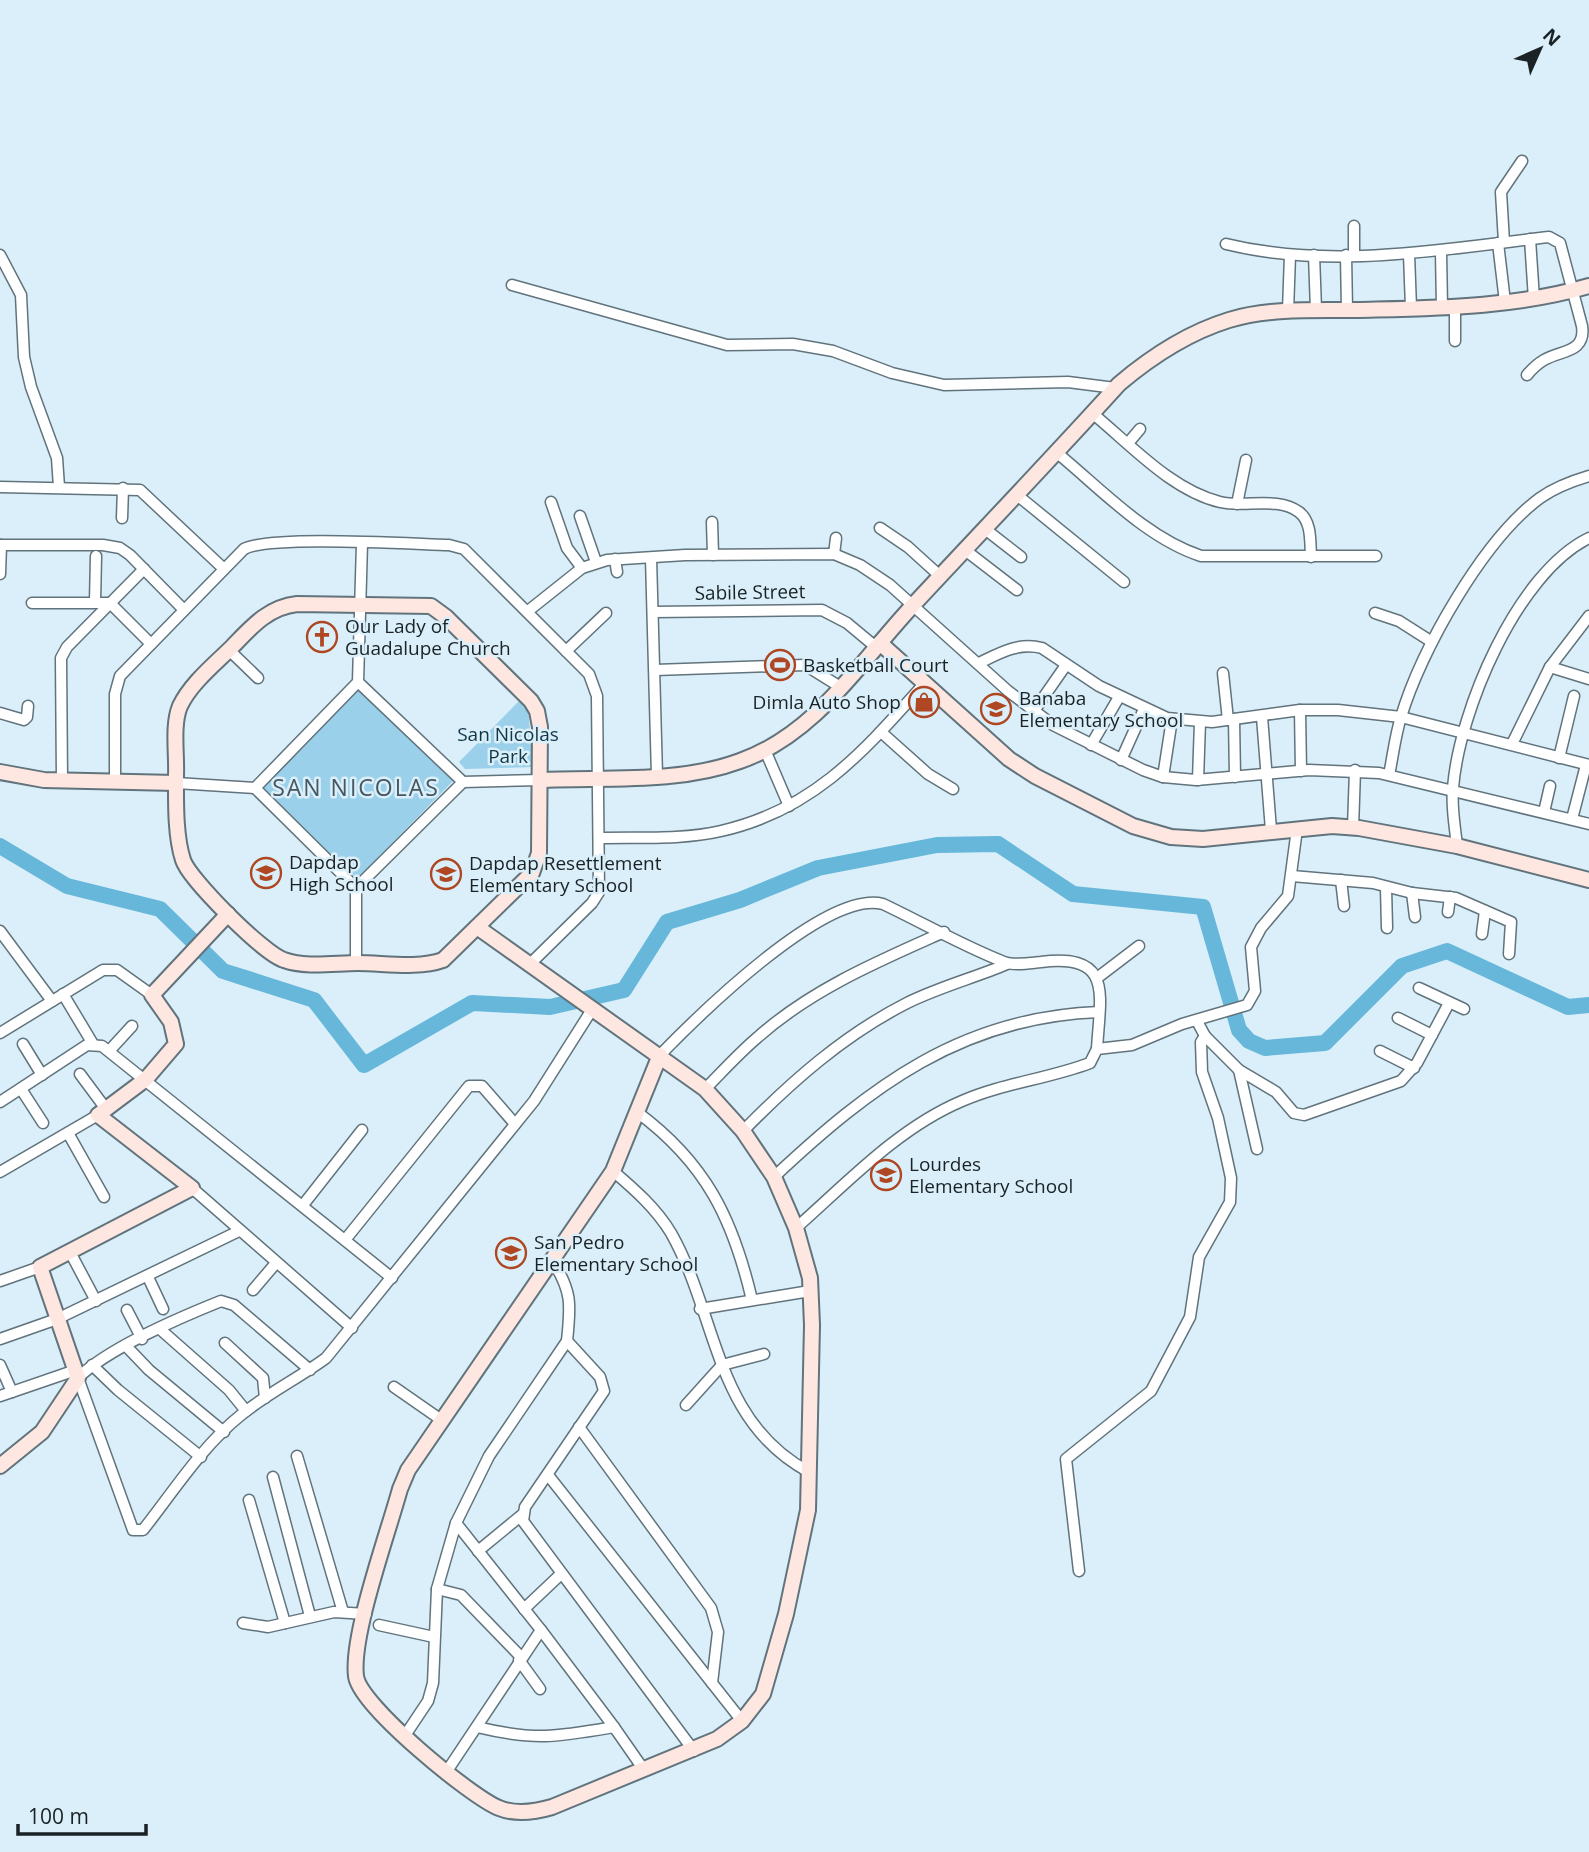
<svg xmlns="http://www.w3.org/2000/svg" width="1589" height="1852" font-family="'Open Sans',sans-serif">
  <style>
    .green { fill: #9ad0e9 }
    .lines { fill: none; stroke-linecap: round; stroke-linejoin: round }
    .river { stroke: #67b7da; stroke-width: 16 }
    .street-casing { stroke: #61737c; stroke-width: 13 }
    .secondary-casing { stroke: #61737c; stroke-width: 18 }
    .street { stroke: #fff; stroke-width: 10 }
    .secondary { stroke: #fee7e0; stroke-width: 14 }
    .labels { text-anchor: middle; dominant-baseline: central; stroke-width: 5; stroke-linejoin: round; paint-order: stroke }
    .street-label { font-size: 19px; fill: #1a2226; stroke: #daeff9 }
    .poi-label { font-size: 19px; fill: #1a2226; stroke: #daeff9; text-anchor: start }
    .park-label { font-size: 19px; fill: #113645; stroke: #daeff9 }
    .quarter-label { font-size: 23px; letter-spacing: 2px; fill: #455760; stroke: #daeff9 }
  </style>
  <rect width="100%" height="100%" fill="#daeff9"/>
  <g class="green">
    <polygon points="359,689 453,781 355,881 260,790"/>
    <polygon points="520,700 528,708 533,767 465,769 459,762"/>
  </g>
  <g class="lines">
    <polyline class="river" points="0,846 67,886 160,909 223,971 314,1000 364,1065 472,1003 550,1007 624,990 667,922 740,900 818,868 937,845 998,844 1073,894 1203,907 1239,1030 1249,1041 1265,1048 1325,1043 1402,966 1447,951 1568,1007 1589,1005"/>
    <g class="street-casing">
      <g id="street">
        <polyline points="1530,239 1534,299"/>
        <polyline points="1504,242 1501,192 1522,161"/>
        <polyline points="1498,243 1505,302"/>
        <path d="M1226,244C1332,270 1443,249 1549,237L1560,243L1582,326C1586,353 1561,350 1544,360C1537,364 1532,369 1527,375"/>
        <polyline points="1441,252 1442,307"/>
        <polyline points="1409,254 1411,308"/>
        <polyline points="0,255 21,295 24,357 31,387 57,458 59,487"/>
        <polyline points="1314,255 1316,310"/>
        <polyline points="1346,255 1347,310"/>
        <polyline points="1354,255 1354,226"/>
        <polyline points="512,285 727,345 793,344 833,351 892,373 944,385 1068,382 1115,388"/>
        <polyline points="1288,311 1290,255"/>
        <polyline points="1455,341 1455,306"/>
        <path d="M1092,413C1130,444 1171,490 1220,502C1244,508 1278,496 1299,512C1312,522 1310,541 1311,557"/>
        <polyline points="1129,442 1140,429"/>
        <path d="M1056,452C1100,488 1146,538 1201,556H1376"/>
        <polyline points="0,487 140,490 224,569"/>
        <polyline points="1017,495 1124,582"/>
        <polyline points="551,502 567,548 582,568"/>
        <polyline points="1237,504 1246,460"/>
        <polyline points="580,516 596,562"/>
        <polyline points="122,518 123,488"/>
        <polyline points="712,522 713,555"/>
        <polyline points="880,528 908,547 940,576"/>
        <polyline points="985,529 1021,557"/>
        <polyline points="0,545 103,545 120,548 130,555 184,610"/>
        <polyline points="965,550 1017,590"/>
        <polyline points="834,554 836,538"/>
        <polyline points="651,558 657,776"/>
        <polyline points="615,559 617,572"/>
        <polyline points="0,574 1,545"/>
        <polyline points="95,602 96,556"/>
        <polyline points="32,603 110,603 151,644"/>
        <polyline points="528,611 582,568 607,560 685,555 834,554 860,565 890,585 1008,691 1053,725 1143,770 1163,777 1196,780 1309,770 1379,773 1589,824"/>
        <polyline points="653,612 822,610 847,623 877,648"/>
        <polyline points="1375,613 1399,621 1432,642"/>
        <polyline points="229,650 258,678"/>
        <polyline points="566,651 606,613"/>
        <path d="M979,663C1000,653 1018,642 1042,648L1099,686L1167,718L1212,722L1300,710H1338L1401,717L1589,765"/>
        <polyline points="1550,667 1589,679"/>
        <polyline points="655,670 805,665 842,688"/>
        <polyline points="1223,673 1228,720"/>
        <polyline points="358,682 463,782 356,888 255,788 358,682 362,543"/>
        <polyline points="1300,710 1301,771"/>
        <polyline points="1034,711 1066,665"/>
        <polyline points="0,713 24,720 27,717 28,706"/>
        <polyline points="1262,717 1271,830"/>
        <polyline points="1234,719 1235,777"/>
        <polyline points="881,732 928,774 953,789"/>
        <polyline points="1512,744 1550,667 1589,616"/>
        <polyline points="1091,745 1119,697"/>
        <polyline points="765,750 789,806"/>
        <polyline points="1559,758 1574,696"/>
        <polyline points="1121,760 1144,709"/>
        <path d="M1389,775C1393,756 1395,736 1401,717C1421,650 1483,540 1540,498C1554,488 1572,481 1589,476"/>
        <polyline points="1163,777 1172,719"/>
        <path d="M115,779V694L120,676L244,549C270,535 411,544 449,545L464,549L589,674L597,696L599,892L592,903L530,964"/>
        <polyline points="62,780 61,658 67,647 144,569"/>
        <polyline points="1198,780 1200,722"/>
        <polyline points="463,782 540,780"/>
        <polyline points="176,783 255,788"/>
        <polyline points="1544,812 1550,786"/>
        <polyline points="1572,819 1586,765"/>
        <polyline points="1353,828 1355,770"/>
        <path d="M599,838C638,837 683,840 721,831C814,810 864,751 924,684"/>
        <path d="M1457,846C1455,827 1451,806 1453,788C1459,711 1517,573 1589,538"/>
        <polyline points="1292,876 1373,883 1412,893 1456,898 1511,922 1509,954"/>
        <polyline points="1341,880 1344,906"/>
        <polyline points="1386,888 1387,928"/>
        <polyline points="1412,893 1415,917"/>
        <polyline points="1448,912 1450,897"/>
        <polyline points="0,931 52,1001"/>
        <polyline points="1482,934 1485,911"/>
        <polyline points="356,963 356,888"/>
        <polyline points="1097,978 1139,946"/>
        <polyline points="1419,988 1464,1009"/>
        <polyline points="63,994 93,1044"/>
        <polyline points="1398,1018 1432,1035"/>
        <polyline points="1197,1021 1205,1036 1239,1070 1276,1092 1294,1113 1304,1115 1401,1081 1417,1063 1449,1003"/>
        <polyline points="0,1033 103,970 117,970 152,995"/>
        <polyline points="23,1044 42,1075"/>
        <polyline points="110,1050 132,1026"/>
        <polyline points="1380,1051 1414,1068"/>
        <path d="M660,1055C698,1016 826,889 883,904C923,923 963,946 1004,962C1014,966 1030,963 1041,962C1114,953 1100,995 1097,1049"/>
        <polyline points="1239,1070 1257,1149"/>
        <polyline points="80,1074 106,1109"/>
        <polyline points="21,1089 43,1123"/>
        <path d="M705,1089C722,1072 739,1053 758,1037C812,989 879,961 944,932"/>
        <polyline points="0,1102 87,1045 102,1046 392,1278"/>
        <path d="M637,1112C706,1163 733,1219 752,1300"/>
        <path d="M743,1131C792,1081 844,1035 907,1003C939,987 974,978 1007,964"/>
        <polyline points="68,1133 104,1197"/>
        <path d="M613,1171C634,1189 656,1208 671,1233C718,1316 714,1421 809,1472"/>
        <polyline points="0,1172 98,1115"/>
        <path d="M774,1177C870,1087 961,1017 1099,1012"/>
        <polyline points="192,1188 352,1328"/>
        <polyline points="303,1205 362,1130"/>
        <path d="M796,1228C847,1183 898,1128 962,1101C1003,1083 1048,1079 1090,1063L1097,1049L1132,1045L1182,1024L1247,1005L1255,991L1251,947L1261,928L1288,896L1297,829"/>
        <polyline points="345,1240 469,1086 482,1086 515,1124"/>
        <polyline points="70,1252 96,1301"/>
        <path d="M552,1260C572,1291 571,1304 567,1341L600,1377L604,1391L525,1507L523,1521L694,1751"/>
        <polyline points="148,1277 163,1309"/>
        <polyline points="0,1281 40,1267"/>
        <polyline points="253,1290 276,1263"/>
        <polyline points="700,1309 810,1291"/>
        <polyline points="127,1310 142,1339"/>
        <polyline points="161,1330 229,1390 246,1411"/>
        <polyline points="0,1339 57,1319 239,1231"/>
        <polyline points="225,1343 263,1378 265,1398"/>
        <polyline points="127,1347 149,1370 224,1432"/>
        <polyline points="0,1365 12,1392"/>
        <polyline points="92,1365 118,1390 201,1457"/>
        <path d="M310,1370L234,1305L221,1301C181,1317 107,1349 78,1378L133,1530H143C173,1492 203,1445 241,1415C268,1393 299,1378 326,1358L534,1101L593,1008"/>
        <polyline points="394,1387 440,1419"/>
        <polyline points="0,1396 76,1370"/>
        <polyline points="686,1405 722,1365 764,1354"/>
        <polyline points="579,1427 711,1608 718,1632 712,1683 742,1721"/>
        <polyline points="297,1456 343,1612"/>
        <polyline points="548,1475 712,1683"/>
        <polyline points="273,1477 310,1616"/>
        <polyline points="249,1500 285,1623"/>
        <polyline points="478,1551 523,1514"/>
        <polyline points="1079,1571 1066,1459 1151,1391 1190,1317 1199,1257 1230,1202 1231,1178 1226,1155 1218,1118 1202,1072 1201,1042 1205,1036"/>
        <polyline points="437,1589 461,1595 521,1657"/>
        <polyline points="524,1609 561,1574"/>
        <polyline points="243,1623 268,1627 334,1612 366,1614"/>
        <polyline points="379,1625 434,1637"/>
        <polyline points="519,1660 540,1689"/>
        <path d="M477,1727C535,1741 556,1737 614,1727L541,1630"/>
        <polyline points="614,1727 644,1770"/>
        <polyline points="404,1737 428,1701 433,1683 437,1589 456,1523 489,1456 567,1341"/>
        <polyline points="447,1771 541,1630 456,1523"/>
      </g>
    </g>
    <g class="secondary-casing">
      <g id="secondary">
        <path d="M297,604L431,606L446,617L531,701L537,711L540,727L539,853L532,873L443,960C418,969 384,963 358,963C335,963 306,968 284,960C264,954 189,879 183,860C175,835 176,801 176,775C177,755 172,725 180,706C191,683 215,664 233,646C252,626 269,607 297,604Z"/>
        <polyline points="880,643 1009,759 1035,776 1133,826 1171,837 1203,839 1332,826 1359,828 1457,846 1589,880"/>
        <polyline points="0,772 44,780 176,783"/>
        <path d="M540,780C605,777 678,784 740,761C817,734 862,659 916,602C983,530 1052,458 1119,384C1152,356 1187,333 1229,320C1268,308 1315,310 1356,310C1433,308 1514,308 1589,286"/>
        <path d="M477,927L705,1089L743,1131L774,1177L796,1228L810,1278L812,1325L808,1510L786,1614L763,1694L742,1721L717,1739L552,1807C535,1812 516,1815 499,1808C471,1797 359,1705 356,1676C351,1635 388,1533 400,1489L408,1470L613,1171L660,1055"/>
        <polyline points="0,1466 42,1432 78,1378 40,1267 192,1188 98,1115 146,1079 176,1044 171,1022 152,995 228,914"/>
      </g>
    </g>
    <use href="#street" class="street"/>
    <use href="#secondary" class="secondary"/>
  </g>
  <defs>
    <g id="church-ring" transform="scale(1.575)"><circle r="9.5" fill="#daeff9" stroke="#ae4722" stroke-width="1.5"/><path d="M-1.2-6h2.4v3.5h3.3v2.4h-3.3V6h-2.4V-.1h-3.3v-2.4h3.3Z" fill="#ae4722"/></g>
    <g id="stadium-ring" transform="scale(1.575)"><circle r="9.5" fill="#daeff9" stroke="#ae4722" stroke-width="1.5"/><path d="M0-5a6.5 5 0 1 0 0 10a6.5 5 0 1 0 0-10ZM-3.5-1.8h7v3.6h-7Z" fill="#ae4722"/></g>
    <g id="shop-ring" transform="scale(1.575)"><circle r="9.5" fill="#daeff9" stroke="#ae4722" stroke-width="1.5"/><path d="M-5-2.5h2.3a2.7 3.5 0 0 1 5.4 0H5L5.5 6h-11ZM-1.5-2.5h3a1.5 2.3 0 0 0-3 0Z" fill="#ae4722"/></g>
    <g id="school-ring" transform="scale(1.575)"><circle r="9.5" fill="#daeff9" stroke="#ae4722" stroke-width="1.5"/><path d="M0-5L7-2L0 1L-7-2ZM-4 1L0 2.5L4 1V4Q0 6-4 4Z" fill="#ae4722"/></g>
  </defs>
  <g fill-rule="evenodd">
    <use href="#church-ring" x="322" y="637"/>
    <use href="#stadium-ring" x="780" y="665"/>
    <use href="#shop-ring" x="924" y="702"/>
    <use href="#school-ring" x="996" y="709"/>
    <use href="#school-ring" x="266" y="873"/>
    <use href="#school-ring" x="446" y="874"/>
    <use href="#school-ring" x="886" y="1175"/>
    <use href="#school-ring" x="511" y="1253"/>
  </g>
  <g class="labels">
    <g class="street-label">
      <text transform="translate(750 592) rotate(-1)">Sabile Street</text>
    </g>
    <g class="poi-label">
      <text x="345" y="626">Our Lady of<tspan x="345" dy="22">Guadalupe Church</tspan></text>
      <text x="803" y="665">Basketball Court</text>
      <text x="1019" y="698">Banaba<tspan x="1019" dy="22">Elementary School</tspan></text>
      <text x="901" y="702" text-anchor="end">Dimla Auto Shop</text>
      <text x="289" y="862">Dapdap<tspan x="289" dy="22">High School</tspan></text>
      <text x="469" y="863">Dapdap Resettlement<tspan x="469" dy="22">Elementary School</tspan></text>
      <text x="909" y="1164">Lourdes<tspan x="909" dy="22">Elementary School</tspan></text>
      <text x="534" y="1242">San Pedro<tspan x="534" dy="22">Elementary School</tspan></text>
    </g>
    <g class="park-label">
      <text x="508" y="734">San Nicolas<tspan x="508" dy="22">Park</tspan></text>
    </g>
    <g class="quarter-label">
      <text x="356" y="787">SAN NICOLAS</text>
    </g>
  </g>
  <g transform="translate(1540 49) rotate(45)" stroke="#daeff9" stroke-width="5" paint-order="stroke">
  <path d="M0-5L12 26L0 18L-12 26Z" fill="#1a2226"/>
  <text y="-10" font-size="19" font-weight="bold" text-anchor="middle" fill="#1a2226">N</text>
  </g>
  <path d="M18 1824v10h128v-10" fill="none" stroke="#1a2226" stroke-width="3.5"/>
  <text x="28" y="1824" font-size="21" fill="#1a2226" stroke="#daeff9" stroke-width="5" paint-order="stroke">100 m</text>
</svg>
